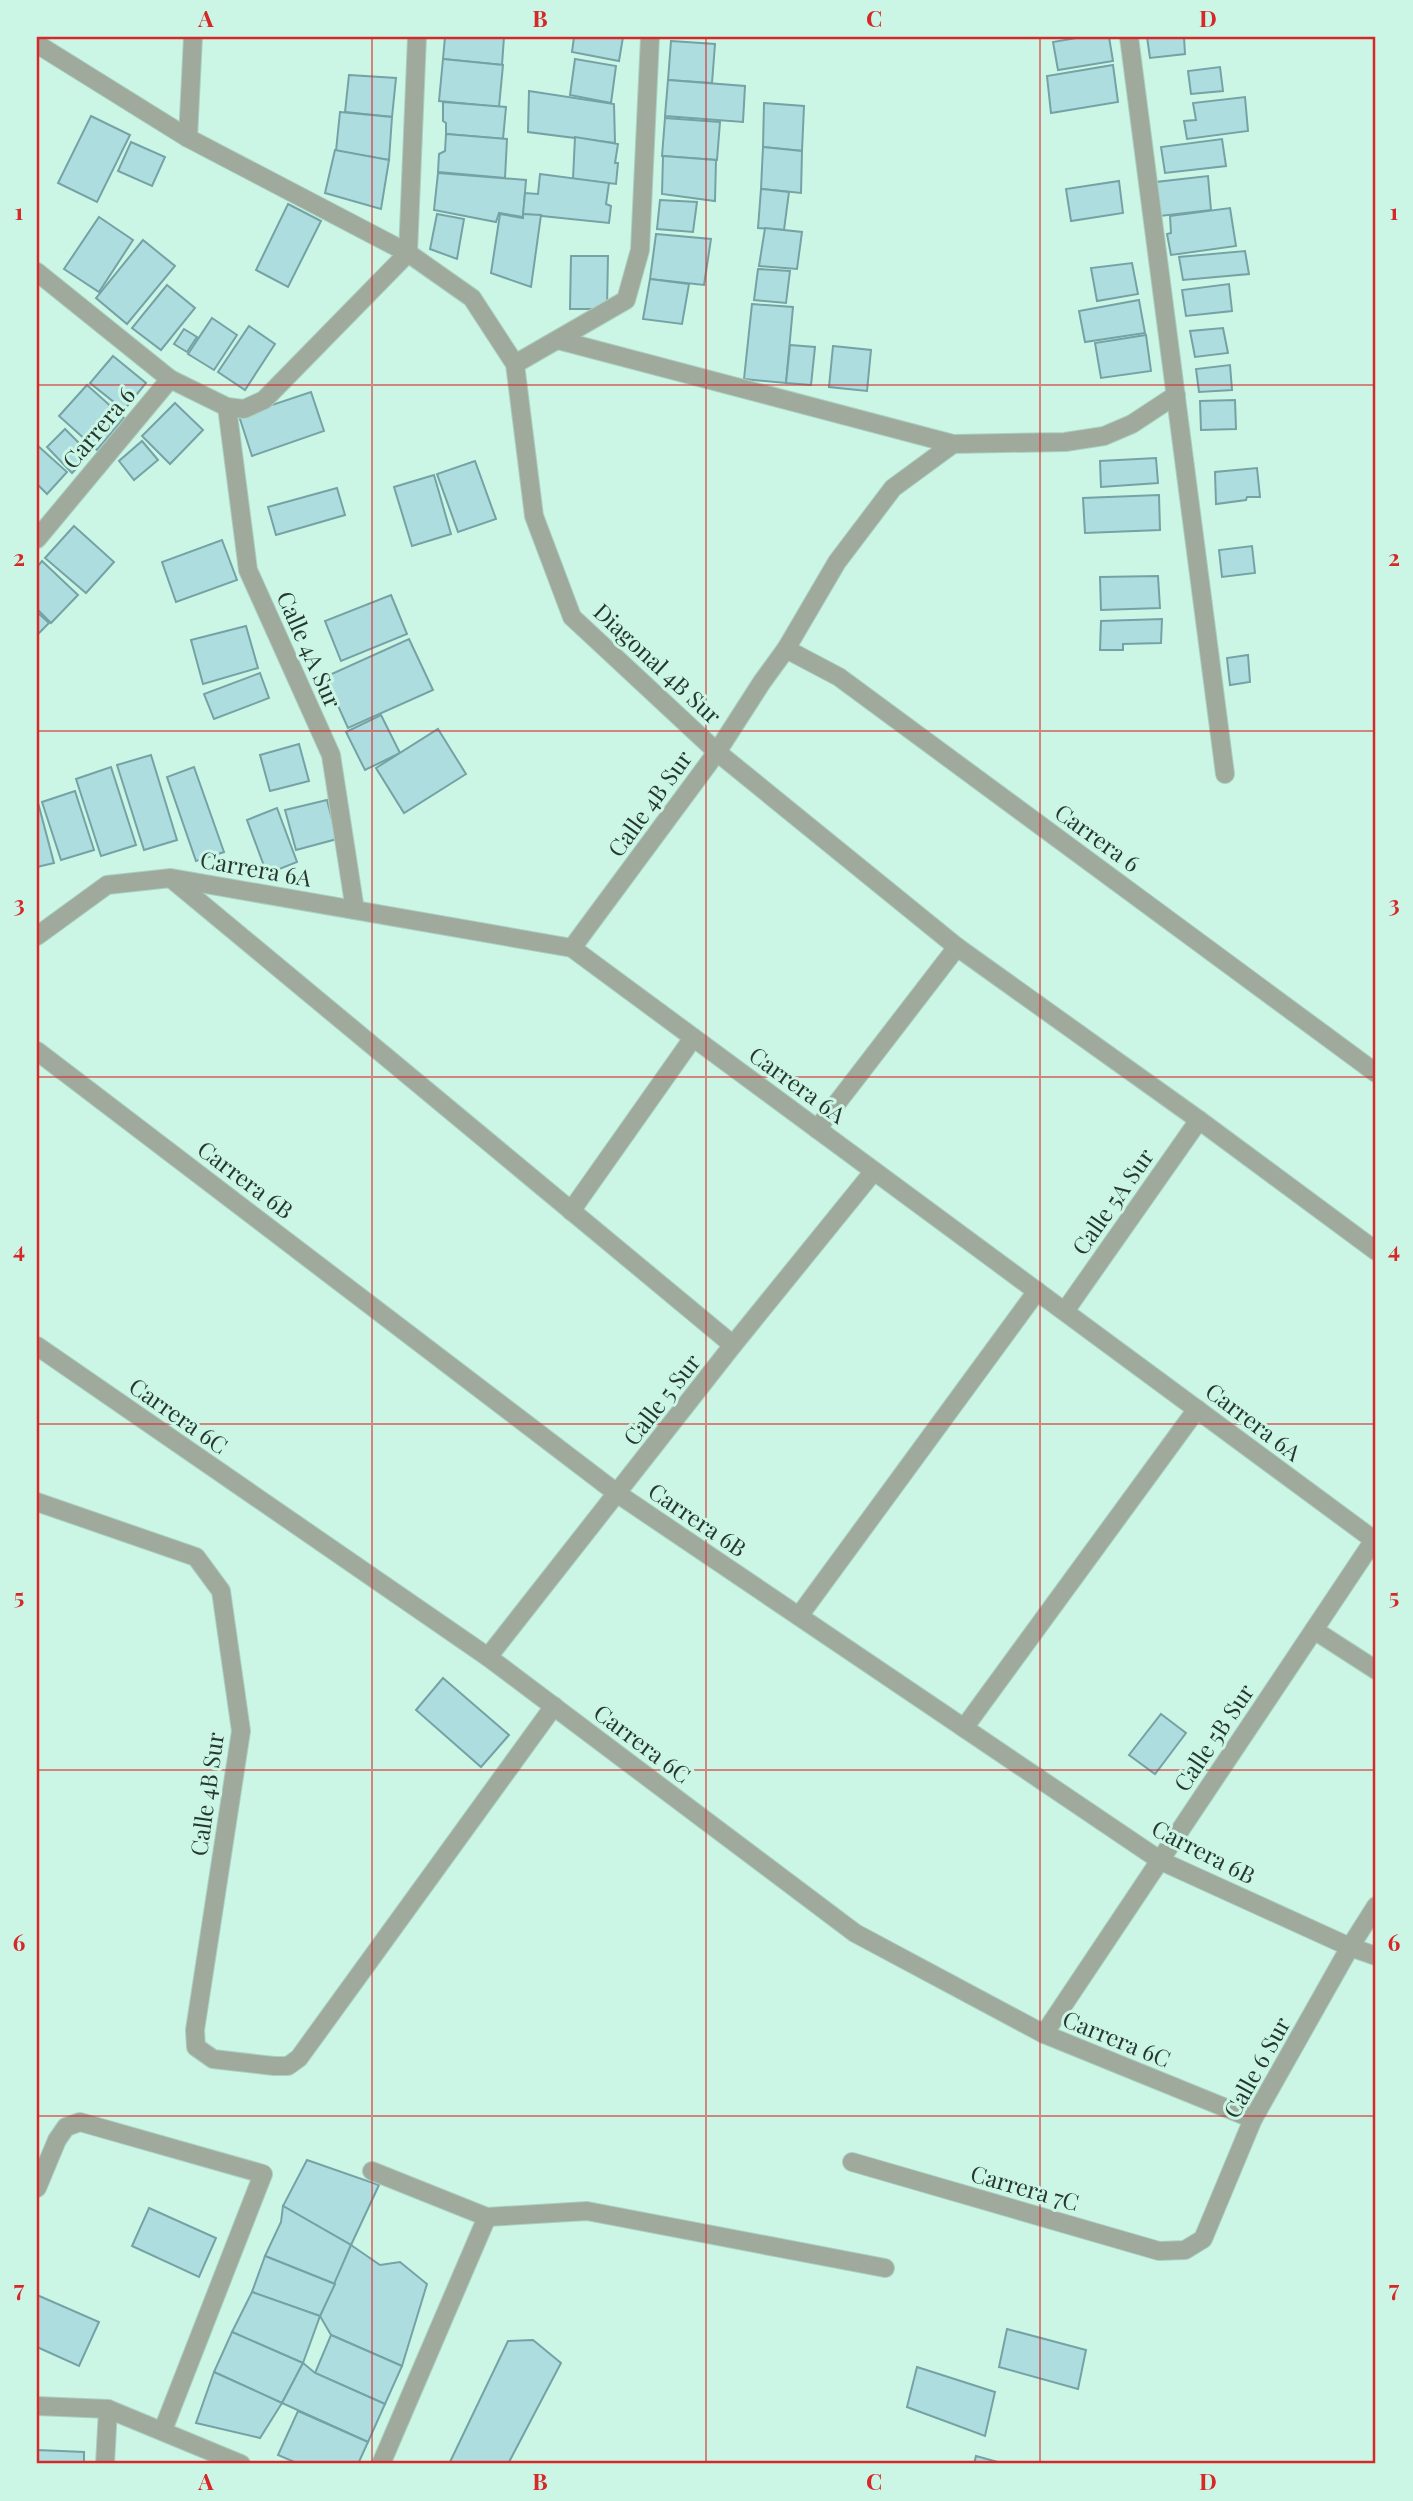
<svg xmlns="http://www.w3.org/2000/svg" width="1413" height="2501" font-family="'Playfair Display',serif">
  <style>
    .building { fill: #aedde0; stroke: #75a2a5; stroke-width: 2 }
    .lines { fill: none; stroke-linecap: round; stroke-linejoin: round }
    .minor-casing { stroke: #aad0c1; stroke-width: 20 }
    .minor { stroke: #9faa9d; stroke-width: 18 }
    .grid { fill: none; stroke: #d62828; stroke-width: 2; stroke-opacity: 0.55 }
    .labels { text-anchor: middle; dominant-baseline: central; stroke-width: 6; stroke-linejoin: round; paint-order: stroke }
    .street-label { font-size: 23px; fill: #263730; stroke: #cbf6e5 }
    .neatline { fill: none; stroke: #d62828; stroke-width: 2.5 }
    .grid-label { font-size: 23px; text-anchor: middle; font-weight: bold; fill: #d62828 }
  </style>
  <rect width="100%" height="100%" fill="#cbf6e5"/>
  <g class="building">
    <polygon points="445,37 504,37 502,65 443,59"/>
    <polygon points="574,37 623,37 619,61 572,52"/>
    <polygon points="1082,37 1109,37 1113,61 1058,70 1053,42"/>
    <polygon points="1147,37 1184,37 1185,54 1150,58"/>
    <polygon points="671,41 715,44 712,83 668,80"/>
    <polygon points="443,59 503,65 499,107 439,101"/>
    <polygon points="575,59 616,66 611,103 570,95"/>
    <polygon points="1113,65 1118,102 1051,113 1047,76"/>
    <polygon points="1220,67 1223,91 1191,94 1188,71"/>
    <polygon points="349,75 396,78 392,117 345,112"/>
    <polygon points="668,80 745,86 743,122 665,116"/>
    <polygon points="529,91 614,104 615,143 528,132"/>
    <polygon points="1245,97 1248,131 1187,139 1184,121 1196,120 1193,103"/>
    <polygon points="443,102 506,107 503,139 446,134 446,123 443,121"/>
    <polygon points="764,103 804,106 802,151 763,147"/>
    <polygon points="340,112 392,117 389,160 336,151"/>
    <polygon points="91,116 130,135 97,202 58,183"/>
    <polygon points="665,118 720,122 717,160 662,156"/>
    <polygon points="446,134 507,139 505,178 438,172 439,154 445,151"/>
    <polygon points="575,137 618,144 615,163 618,163 616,184 573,179"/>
    <polygon points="1222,139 1226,166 1165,173 1161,147"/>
    <polygon points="131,142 165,157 152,186 118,171"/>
    <polygon points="763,147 802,151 801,193 761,189"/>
    <polygon points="335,150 389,160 381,209 325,193"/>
    <polygon points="663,156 716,160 715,201 662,194"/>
    <polygon points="438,173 526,180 523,217 499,213 496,222 434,210"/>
    <polygon points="540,174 609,183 606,204 611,206 609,223 523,214 525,193 538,194"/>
    <polygon points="1208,176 1211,210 1160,216 1156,182"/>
    <polygon points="1119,181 1123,213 1071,221 1066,189"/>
    <polygon points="761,189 789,192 784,230 758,228"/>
    <polygon points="660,200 697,202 693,232 657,229"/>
    <polygon points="288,204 321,221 288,287 256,270"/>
    <polygon points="1230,208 1236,246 1171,255 1167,234 1171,233 1170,216"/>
    <polygon points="437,214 464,219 457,259 430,249"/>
    <polygon points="500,214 523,218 523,214 541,215 531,287 491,273"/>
    <polygon points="99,217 133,240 99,292 64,269"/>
    <polygon points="765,228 802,232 797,269 759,266"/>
    <polygon points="656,234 711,239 704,285 650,279"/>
    <polygon points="143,240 175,266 127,324 96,298"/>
    <polygon points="1245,251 1249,274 1183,280 1179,257"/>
    <polygon points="571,256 608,256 607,309 570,309"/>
    <polygon points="1132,263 1138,294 1097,301 1091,268"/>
    <polygon points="758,269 790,271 786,303 754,300"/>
    <polygon points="650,279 689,284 682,324 643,319"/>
    <polygon points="1229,284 1232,311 1186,316 1182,290"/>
    <polygon points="167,285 195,308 161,350 132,328"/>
    <polygon points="1139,300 1145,333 1085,342 1079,311"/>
    <polygon points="752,304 793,307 786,383 744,379"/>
    <polygon points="212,318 237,335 214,370 188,354"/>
    <polygon points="249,326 275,344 245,390 218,372"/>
    <polygon points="1223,328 1228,353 1195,357 1190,331"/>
    <polygon points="184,329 197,337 187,352 174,344"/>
    <polygon points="1146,335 1151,371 1101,378 1095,343"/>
    <polygon points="790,345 815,347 811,385 786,383"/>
    <polygon points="833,346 871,350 867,391 829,387"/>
    <polygon points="113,356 146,383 124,410 90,383"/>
    <polygon points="1230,365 1232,390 1199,392 1196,369"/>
    <polygon points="87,385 124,418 97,450 59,416"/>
    <polygon points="311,392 324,431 252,456 239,416"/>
    <polygon points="1235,400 1236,429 1201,430 1200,401"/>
    <polygon points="175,403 203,430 170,464 142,436"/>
    <polygon points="65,429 90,454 72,473 47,447"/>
    <polygon points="142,441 158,460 134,480 119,461"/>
    <polygon points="37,445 67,472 47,494 37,484"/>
    <polygon points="1156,458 1158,483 1101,487 1100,461"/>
    <polygon points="475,461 496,519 458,532 437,474"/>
    <polygon points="1257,468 1260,497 1247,497 1246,500 1216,504 1215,472"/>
    <polygon points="434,475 451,534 412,546 394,487"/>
    <polygon points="337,488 345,515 276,535 268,507"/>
    <polygon points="1159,495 1160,530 1085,533 1083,498"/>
    <polygon points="74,526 114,562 86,593 45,558"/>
    <polygon points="222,540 237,580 176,602 162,562"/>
    <polygon points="1252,546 1255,573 1222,577 1219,550"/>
    <polygon points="42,561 78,595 51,623 37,609 37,567"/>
    <polygon points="1158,576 1160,608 1101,610 1100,577"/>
    <polygon points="391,595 407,634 341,661 325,621"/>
    <polygon points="37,612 49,623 37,635"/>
    <polygon points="1162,619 1161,643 1123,644 1123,650 1100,650 1101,621"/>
    <polygon points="246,626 258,668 203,684 191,640"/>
    <polygon points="409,639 433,690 348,728 325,677"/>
    <polygon points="1248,655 1250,682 1230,685 1227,658"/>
    <polygon points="260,673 269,698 214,719 204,694"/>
    <polygon points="381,715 400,753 365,770 346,732"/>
    <polygon points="438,729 466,774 404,813 376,768"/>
    <polygon points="299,744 309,781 270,791 260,755"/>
    <polygon points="151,755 177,840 144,850 117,765"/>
    <polygon points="111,767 136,845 101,856 76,779"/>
    <polygon points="194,767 224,852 196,861 167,777"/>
    <polygon points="75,791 94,850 61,860 42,802"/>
    <polygon points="37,799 54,863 37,867"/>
    <polygon points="327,800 337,839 296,850 285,810"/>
    <polygon points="277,808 297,862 267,874 247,820"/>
    <polygon points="443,1678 509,1735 481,1767 416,1710"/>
    <polygon points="1161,1714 1186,1733 1155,1774 1129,1755"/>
    <polygon points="307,2160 379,2185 351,2245 283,2206"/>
    <polygon points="283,2206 351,2245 335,2284 265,2256 281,2222"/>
    <polygon points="149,2208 216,2238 199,2277 132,2246"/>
    <polygon points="351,2245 380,2265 400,2262 427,2284 402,2366 331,2335 320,2316"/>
    <polygon points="265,2256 335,2284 320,2316 252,2292"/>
    <polygon points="252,2292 320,2316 303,2363 232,2332"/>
    <polygon points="37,2295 99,2322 79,2366 37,2347"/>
    <polygon points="1007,2329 1086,2350 1078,2389 999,2367"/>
    <polygon points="232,2332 303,2363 282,2403 214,2372"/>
    <polygon points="331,2335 402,2366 385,2404 315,2373"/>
    <polygon points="533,2340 561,2363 508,2464 449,2464 508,2341"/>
    <polygon points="303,2363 315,2373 385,2404 368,2442 282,2403"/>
    <polygon points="917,2367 995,2392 985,2436 907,2407"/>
    <polygon points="214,2372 282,2403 260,2438 196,2423"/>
    <polygon points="298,2411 368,2442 358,2464 299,2464 278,2455"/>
    <polygon points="37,2450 84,2452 84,2464 37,2464"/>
    <polygon points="976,2456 1005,2464 974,2464"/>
  </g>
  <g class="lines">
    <g class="minor-casing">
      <g id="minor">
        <polyline points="1129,37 1225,774"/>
        <polyline points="37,44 188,138 408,253 472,298 515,364 534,516 572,617 717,752 957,947 1199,1120 1376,1251"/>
        <polyline points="188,138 193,37"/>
        <polyline points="37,272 170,379 227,407 244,409 264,400 408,253 417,37"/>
        <polyline points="558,340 953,444"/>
        <polyline points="515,364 626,300 640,250 650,37"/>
        <polyline points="227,407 248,570 331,755 355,910"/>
        <polyline points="37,539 170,379"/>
        <polyline points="786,649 839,677 1376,1073"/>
        <polyline points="173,880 733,1345"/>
        <polyline points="37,936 107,885 171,878 572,948 1374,1540"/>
        <polyline points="572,948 717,752 762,682 786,649 837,562 893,488 953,444 1065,442 1104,436 1132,424 1176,395"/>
        <polyline points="37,1051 618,1494 1161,1861 1350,1947 1376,1956"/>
        <polyline points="817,1129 957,947"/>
        <polyline points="571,1211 693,1038"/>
        <polyline points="1065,1311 1199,1120"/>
        <polyline points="37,1346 488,1657 855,1933 1044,2034 1253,2119"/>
        <polyline points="37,1502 196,1557 221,1591 241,1731 195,2030 196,2047 213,2059 274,2066 288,2066 299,2058 554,1706"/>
        <polyline points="799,1616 1037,1291"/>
        <polyline points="1314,1630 1376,1670"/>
        <polyline points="488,1657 733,1345 874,1171"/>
        <polyline points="964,1728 1197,1409"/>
        <polyline points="1044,2034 1376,1537"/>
        <polyline points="852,2162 1159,2251 1185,2250 1203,2239 1253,2119 1350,1947 1376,1906"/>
        <polyline points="372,2171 487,2217 587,2211 885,2268"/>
        <polyline points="37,2188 57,2140 66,2127 80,2122 263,2174 163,2430"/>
        <polyline points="37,2406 108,2409 241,2464"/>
        <polyline points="105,2464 108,2409"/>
        <polyline points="381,2464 487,2217"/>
      </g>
    </g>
    <use href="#minor" class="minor"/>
  </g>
  <path class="grid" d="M372,37V2464M706,37V2464M1040,37V2464M37,385H1376M37,731H1376M37,1077H1376M37,1424H1376M37,1770H1376M37,2116H1376"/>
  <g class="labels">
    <g class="street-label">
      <text transform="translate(98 427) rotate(-50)">Carrera 6</text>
      <text transform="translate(310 649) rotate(66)">Calle 4A Sur</text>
      <text transform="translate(658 663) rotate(43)">Diagonal 4B Sur</text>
      <text transform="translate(649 803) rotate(-54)">Calle 4B Sur</text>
      <text transform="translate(1098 837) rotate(36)">Carrera 6</text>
      <text transform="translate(256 868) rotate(10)">Carrera 6A</text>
      <text transform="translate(798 1084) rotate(36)">Carrera 6A</text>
      <text transform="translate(246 1179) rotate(37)">Carrera 6B</text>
      <text transform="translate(1112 1201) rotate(-55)">Calle 5A Sur</text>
      <text transform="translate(661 1399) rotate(-52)">Calle 5 Sur</text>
      <text transform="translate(179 1415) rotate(35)">Carrera 6C</text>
      <text transform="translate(1254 1421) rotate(37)">Carrera 6A</text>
      <text transform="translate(698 1519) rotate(34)">Carrera 6B</text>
      <text transform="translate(1213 1737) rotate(-56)">Calle 5B Sur</text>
      <text transform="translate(643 1743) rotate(37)">Carrera 6C</text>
      <text transform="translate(206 1794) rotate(-82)">Calle 4B Sur</text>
      <text transform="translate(1204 1851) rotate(27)">Carrera 6B</text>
      <text transform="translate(1117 2038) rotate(22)">Carrera 6C</text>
      <text transform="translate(1256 2067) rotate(-61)">Calle 6 Sur</text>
      <text transform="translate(1025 2187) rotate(16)">Carrera 7C</text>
    </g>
  </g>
  <rect width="1413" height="2501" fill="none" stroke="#cbf6e5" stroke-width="77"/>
  <rect x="38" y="38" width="1336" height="2424" class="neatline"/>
  <g class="grid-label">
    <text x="206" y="27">A</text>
    <text x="540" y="27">B</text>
    <text x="874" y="27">C</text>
    <text x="1208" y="27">D</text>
    <text x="19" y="220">1</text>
    <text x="1394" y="220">1</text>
    <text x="19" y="566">2</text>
    <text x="1394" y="566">2</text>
    <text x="19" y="912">3</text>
    <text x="1394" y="912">3</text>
    <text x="19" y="1258">4</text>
    <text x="1394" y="1258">4</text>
    <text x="19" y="1605">5</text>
    <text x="1394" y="1605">5</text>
    <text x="19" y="1951">6</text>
    <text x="1394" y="1951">6</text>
    <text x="19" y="2297">7</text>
    <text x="1394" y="2297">7</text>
    <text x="206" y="2490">A</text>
    <text x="540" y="2490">B</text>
    <text x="874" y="2490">C</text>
    <text x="1208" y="2490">D</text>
  </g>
</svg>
